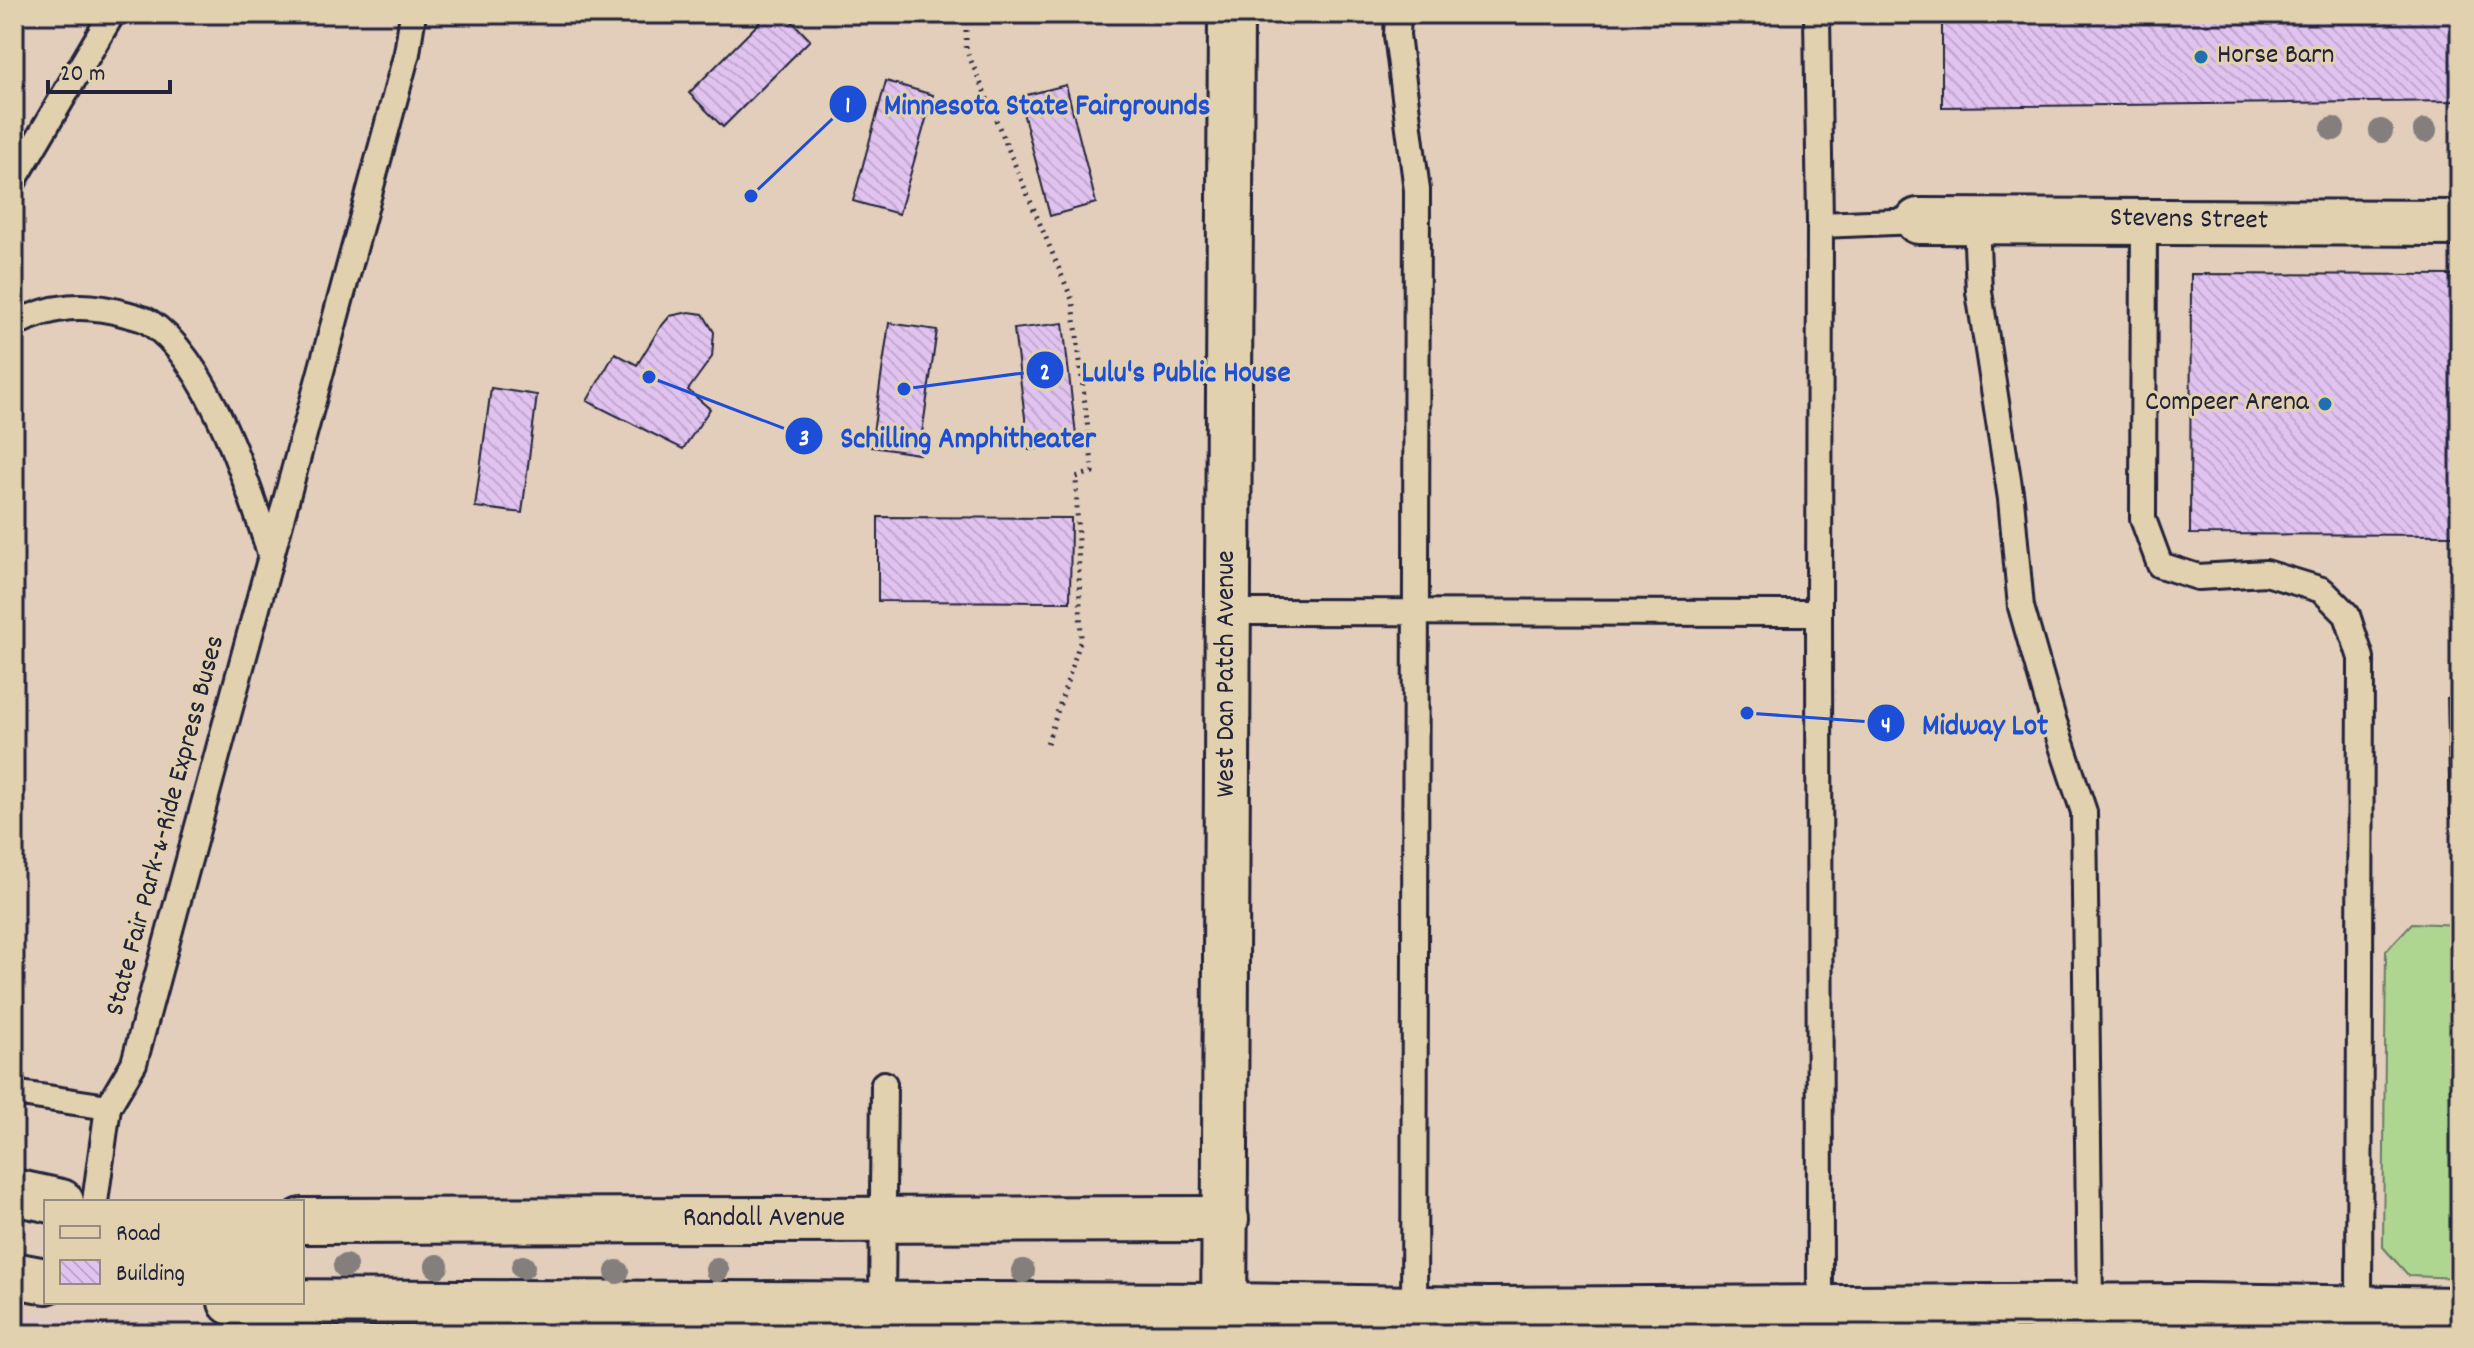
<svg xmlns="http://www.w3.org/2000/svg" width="2474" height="1348" font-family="Dekko,sans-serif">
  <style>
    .built { fill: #e2cbcb }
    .grass { fill: #afd691; stroke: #687c66; stroke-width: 2 }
    .building { fill: url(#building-back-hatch); stroke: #22223b; stroke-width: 2 }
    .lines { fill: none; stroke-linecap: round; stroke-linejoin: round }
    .service-casing { stroke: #22223b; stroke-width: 30 }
    .minor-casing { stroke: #22223b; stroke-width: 50 }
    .path { stroke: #22223b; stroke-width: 5; stroke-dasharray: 2 6; stroke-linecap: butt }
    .service { stroke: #e2d1ae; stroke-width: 24 }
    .minor { stroke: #e2d1ae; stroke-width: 44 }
    .tree { fill: #847e7c }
    .poi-dot { fill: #1f6fb2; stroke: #e2d1ae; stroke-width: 3 }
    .labels { text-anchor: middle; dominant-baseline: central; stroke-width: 6; stroke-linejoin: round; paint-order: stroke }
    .poi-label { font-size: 28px; fill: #22223b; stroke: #e2d1ae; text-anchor: start }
    .street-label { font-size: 28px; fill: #22223b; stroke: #e2d1ae }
    .leader { fill: none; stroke: #1d4ed8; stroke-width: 3 }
    .callout-dot { fill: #1d4ed8; stroke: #e2d1ae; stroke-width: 3 }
    .mark-label { font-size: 24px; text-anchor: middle; font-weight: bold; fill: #fff }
    .callout-label { font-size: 30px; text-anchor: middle; font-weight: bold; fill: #1d4ed8; stroke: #e2d1ae; stroke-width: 6; stroke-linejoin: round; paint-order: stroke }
  </style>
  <defs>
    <pattern id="building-back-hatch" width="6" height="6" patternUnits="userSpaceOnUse" patternTransform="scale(2)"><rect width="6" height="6" fill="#e1c3f0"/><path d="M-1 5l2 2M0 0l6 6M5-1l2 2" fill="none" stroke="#c1a7cf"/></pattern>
  </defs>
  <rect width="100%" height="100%" fill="#e2cebb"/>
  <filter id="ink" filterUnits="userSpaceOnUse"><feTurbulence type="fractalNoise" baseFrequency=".0125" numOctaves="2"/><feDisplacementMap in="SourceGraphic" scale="16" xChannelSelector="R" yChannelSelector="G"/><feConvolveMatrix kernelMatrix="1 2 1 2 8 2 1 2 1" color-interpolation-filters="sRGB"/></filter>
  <g filter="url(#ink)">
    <polygon class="built" points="14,1311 148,1330 246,1334 14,1334"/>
    <polygon class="grass" points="2412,923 2460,925 2460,1278 2409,1276 2383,1247 2386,951"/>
    <g class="building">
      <polygon points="768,14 785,14 810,40 723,127 689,93"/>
      <polygon points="1942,14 2460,14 2460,101 1942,107"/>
      <polygon points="886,81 933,95 899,214 853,201"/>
      <polygon points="1066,85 1096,203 1050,216 1019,97"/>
      <polygon points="2191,274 2460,275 2460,535 2190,534"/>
      <polygon points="689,312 703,314 714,332 712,357 688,390 710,409 683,449 587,401 615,353 637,365 659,329 670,316"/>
      <polygon points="889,323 937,330 919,454 871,447"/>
      <polygon points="1063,323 1077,444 1029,450 1014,329"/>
      <polygon points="491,388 537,395 522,513 475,507"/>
      <polygon points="878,517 1071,518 1070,602 878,601"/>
      <polygon points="2447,698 2460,698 2460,817 2450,818"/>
    </g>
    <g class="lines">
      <g class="service-casing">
        <g id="service">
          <polyline points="1398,14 1397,35 1417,190 1414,1334"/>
          <polyline points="1817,14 1820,225 1918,221"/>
          <polyline points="14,180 112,14"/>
          <polyline points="2144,220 2143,519 2160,565 2198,577 2266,573 2322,590 2347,615 2361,658 2359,1308"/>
          <polyline points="1976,221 1979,292 2011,499 2021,607 2053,719 2084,812 2090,1307"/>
          <path d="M14,324C53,305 85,302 126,314C133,316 143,318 149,322C209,360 250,490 271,556"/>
          <polyline points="1228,612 1819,613 1820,225"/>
          <polyline points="1819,613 1820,1308"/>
          <polyline points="14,1093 108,1107"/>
          <polyline points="95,1202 108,1107 134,1063 407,53 413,14"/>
          <polyline points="882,1305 884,1084"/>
        </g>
      </g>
      <g class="minor-casing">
        <g id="minor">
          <polyline points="1918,221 2460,223"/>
          <polyline points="14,1192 61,1202"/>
          <polyline points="302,1221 1226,1219"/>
          <polyline points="14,1275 46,1281"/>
          <polyline points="231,1302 1225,1306 1487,1310 2195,1306 2460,1310"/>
          <polyline points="1224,1334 1231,14"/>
        </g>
      </g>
      <polyline class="path" points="966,14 966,49 1073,302 1093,472 1076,477 1081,639 1047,744"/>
      <use href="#service" class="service"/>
      <use href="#minor" class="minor"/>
    </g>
    <g class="tree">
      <circle cx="2333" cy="129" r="12"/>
      <circle cx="2381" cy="131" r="12"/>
      <circle cx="2425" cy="131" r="12"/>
      <circle cx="345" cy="1266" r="12"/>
      <circle cx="437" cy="1266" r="12"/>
      <circle cx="523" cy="1267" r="12"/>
      <circle cx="717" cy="1270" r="12"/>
      <circle cx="1023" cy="1271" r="12"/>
      <circle cx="617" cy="1272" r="12"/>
    </g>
  </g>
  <g class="poi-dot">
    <circle cx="2201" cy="57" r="8"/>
    <circle cx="2325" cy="404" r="8"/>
  </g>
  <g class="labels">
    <g class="poi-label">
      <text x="2217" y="57">Horse Barn</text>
      <text x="2309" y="404" text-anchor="end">Compeer Arena</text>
    </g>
    <g class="street-label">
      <text transform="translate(2189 221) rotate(1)">Stevens Street</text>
      <text transform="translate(1228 674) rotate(-90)">West Dan Patch Avenue</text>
      <text transform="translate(167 826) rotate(-75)">State Fair Park-&amp;-Ride Express Buses</text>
      <text x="764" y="1220">Randall Avenue</text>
    </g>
  </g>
  <path class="leader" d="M751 196L848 104M904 389L1045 370M649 377L804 436M1747 713L1886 723"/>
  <g class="callout-dot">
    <circle cx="751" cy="196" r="8"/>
    <circle cx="904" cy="389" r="8"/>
    <circle cx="649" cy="377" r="8"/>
    <circle cx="1747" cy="713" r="8"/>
    <circle cx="848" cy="104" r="20"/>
    <circle cx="1045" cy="370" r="20"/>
    <circle cx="804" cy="436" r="20"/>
    <circle cx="1886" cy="723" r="20"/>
  </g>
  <g class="mark-label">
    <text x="848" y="112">1</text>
    <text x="1045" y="379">2</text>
    <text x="804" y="445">3</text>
    <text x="1886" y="732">4</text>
  </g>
  <g class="callout-label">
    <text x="1047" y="114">Minnesota State Fairgrounds</text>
    <text x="1186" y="381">Lulu's Public House</text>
    <text x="968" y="447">Schilling Amphitheater</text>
    <text x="1985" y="734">Midway Lot</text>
  </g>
  <rect width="2474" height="1348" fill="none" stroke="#e2d1ae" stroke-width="48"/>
  <rect x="24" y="24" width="2426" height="1300" fill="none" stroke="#22223b" stroke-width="3" filter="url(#ink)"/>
  <rect x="44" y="1200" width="260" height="104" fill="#e2d1ae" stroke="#958b80" stroke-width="2"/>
  <rect x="60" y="1226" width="40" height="12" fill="#e2d1ae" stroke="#958b80" stroke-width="2"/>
  <text x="116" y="1240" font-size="24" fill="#22223b">Road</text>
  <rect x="60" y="1260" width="40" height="24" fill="url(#building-back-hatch)" stroke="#958b80" stroke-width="2"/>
  <text x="116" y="1280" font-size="24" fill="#22223b">Building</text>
  <path d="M48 80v12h122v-12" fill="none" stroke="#22223b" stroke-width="4"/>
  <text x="60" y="80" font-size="24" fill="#22223b" stroke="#e2d1ae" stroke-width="6" paint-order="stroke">20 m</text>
</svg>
